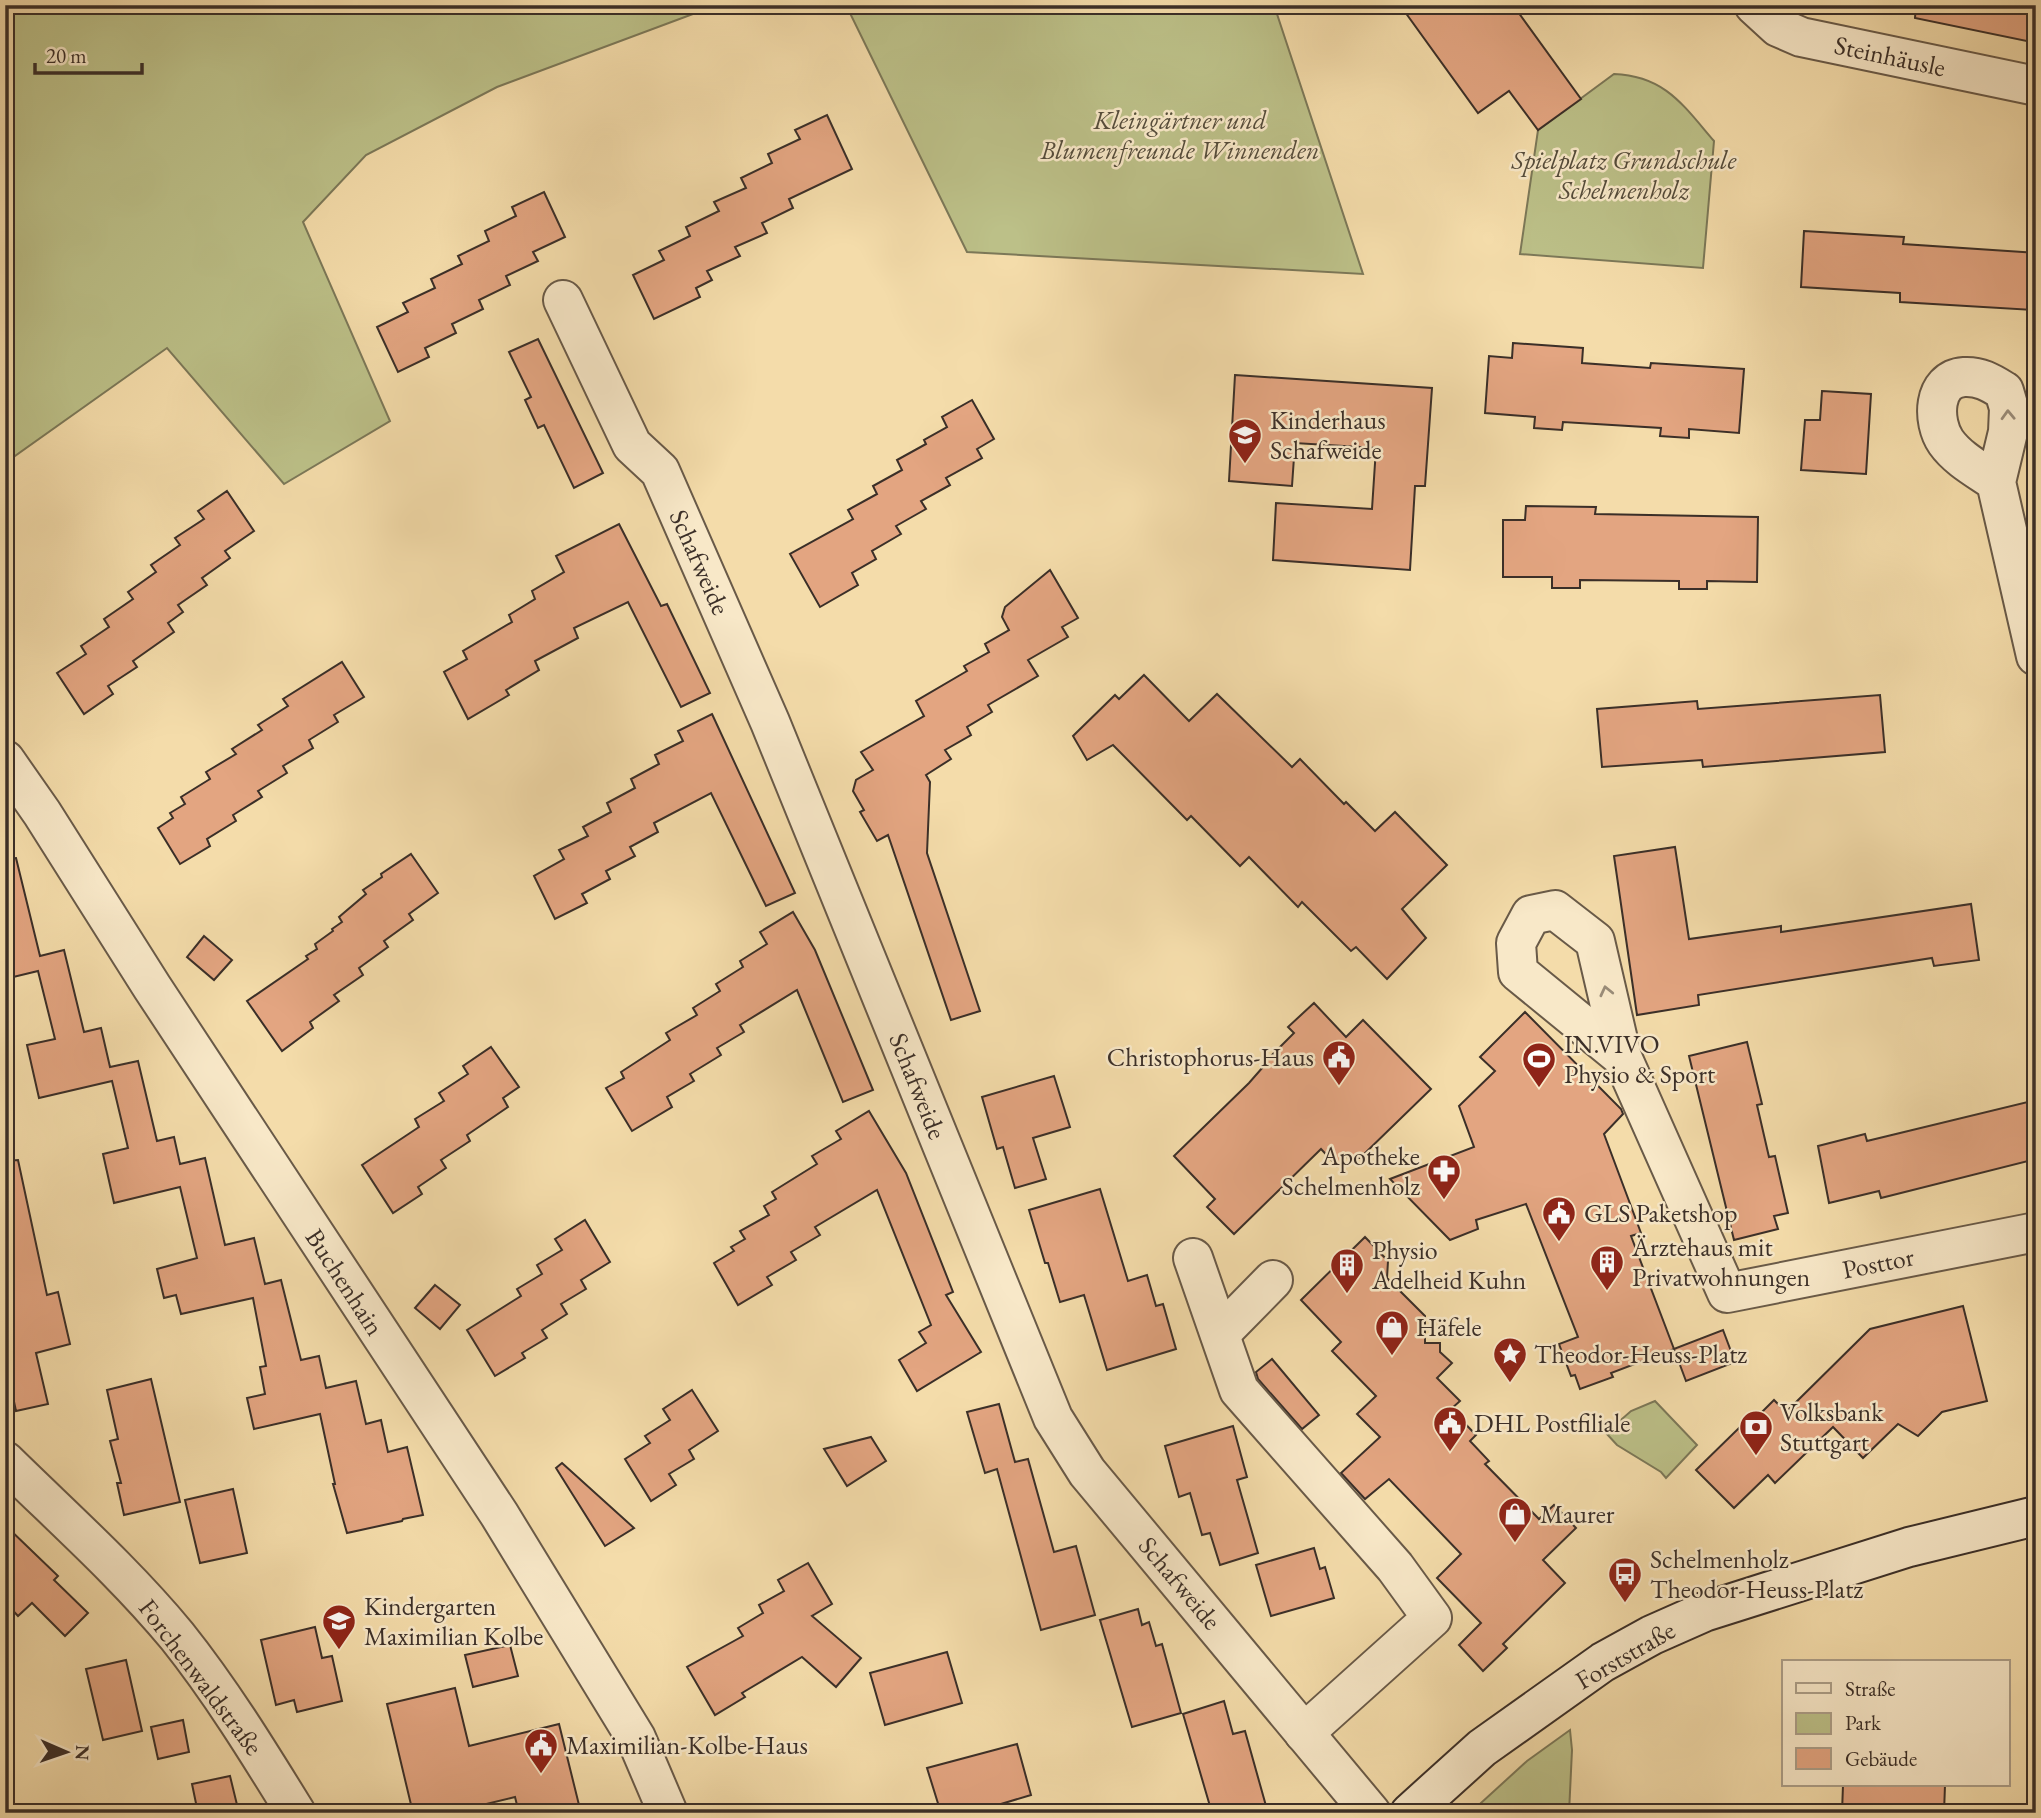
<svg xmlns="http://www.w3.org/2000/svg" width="2041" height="1818" font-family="'EB Garamond',serif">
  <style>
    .green { fill: #bcc088; stroke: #7c7858; stroke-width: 2 }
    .building { fill: #e3a581; stroke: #3b2f28; stroke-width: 2 }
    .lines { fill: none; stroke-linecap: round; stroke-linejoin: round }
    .street-casing { stroke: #695a48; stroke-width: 42 }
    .secondary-casing { stroke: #3b2f28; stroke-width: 42 }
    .street { stroke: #f8e8c8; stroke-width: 38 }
    .secondary { stroke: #f8e8c8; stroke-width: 38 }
    .oneway { stroke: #9a8c78 }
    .labels { text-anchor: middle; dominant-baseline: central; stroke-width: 5; stroke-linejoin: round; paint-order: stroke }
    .street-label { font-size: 26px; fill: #3b2f28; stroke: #f8e8c8 }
    .park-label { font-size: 26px; font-style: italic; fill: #554c3b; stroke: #f8e8c8 }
    .poi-label { font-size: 26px; fill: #3b2f28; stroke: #f8e8c8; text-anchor: start }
  </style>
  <rect width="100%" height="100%" fill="#f4dcaa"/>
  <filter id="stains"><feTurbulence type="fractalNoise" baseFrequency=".00286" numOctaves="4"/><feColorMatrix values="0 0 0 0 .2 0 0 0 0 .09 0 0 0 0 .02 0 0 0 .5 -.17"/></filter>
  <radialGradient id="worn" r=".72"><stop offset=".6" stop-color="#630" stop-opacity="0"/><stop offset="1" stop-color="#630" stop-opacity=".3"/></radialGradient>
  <g class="green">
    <polygon points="5,5 725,5 709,8 497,87 366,155 303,222 390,421 284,484 167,348 5,463"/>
    <polygon points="846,5 1274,5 1363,274 967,252"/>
    <path d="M1614,74C1665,76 1683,105 1714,141L1703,268L1520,254L1538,130Z"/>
    <polygon points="1655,1401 1697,1445 1666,1478 1661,1472 1617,1445 1606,1433 1631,1411"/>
    <polygon points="1570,1730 1572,1750 1569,1813 1470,1813 1527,1761"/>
  </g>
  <g class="building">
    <polygon points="1400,5 1513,5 1581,99 1538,130 1509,91 1478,113"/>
    <polygon points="1916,5 2036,5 2036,43 1915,18"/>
    <polygon points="827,115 852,169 789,199 793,208 762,223 767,233 735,247 740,256 707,271 712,280 696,288 700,297 654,319 633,275 664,260 659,251 690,236 686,227 719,211 714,202 746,188 741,178 772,163 768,154 800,139 795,130"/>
    <polygon points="544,192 565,237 533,252 538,261 506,276 510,285 479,300 483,309 452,324 456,333 425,348 429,357 398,372 377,327 408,312 403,303 435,288 431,279 462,264 458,256 489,241 485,231 516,216 512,207"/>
    <polygon points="1804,231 1904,237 1903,244 2036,253 2036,305 2033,305 2033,310 1900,302 1900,293 1801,287"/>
    <polygon points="538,339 603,473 574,488 544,425 538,428 525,400 531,397 509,352"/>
    <polygon points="1513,343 1583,348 1582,363 1650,368 1651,363 1744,369 1739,433 1689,429 1689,438 1660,436 1661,428 1563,422 1562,430 1534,428 1535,417 1485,413 1489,356 1512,358"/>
    <polygon points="1235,375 1432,388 1425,486 1415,486 1410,570 1273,560 1276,503 1372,509 1376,448 1295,443 1292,486 1229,481"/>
    <polygon points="1822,391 1871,394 1866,474 1801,470 1805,420 1820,420"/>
    <polygon points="972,400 994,439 977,449 982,458 946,478 950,485 921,501 926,509 896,526 901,534 872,551 876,559 852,573 858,585 820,607 790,554 853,519 848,510 877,494 873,486 902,470 897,460 926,444 924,440 947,427 942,417"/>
    <polygon points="227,491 254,531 225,551 230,558 202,578 207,585 178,605 183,612 168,623 174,632 133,661 137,667 108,686 113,694 84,714 57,673 86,654 81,646 109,627 104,619 133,599 128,592 156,572 151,565 180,545 175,538 204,519 198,511"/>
    <polygon points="1526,506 1596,507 1595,514 1758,517 1757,582 1707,581 1707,589 1679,589 1679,581 1580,580 1580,588 1552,588 1552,577 1503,577 1503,520 1525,520"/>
    <polygon points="619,524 661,606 667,604 710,693 681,707 628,602 574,628 578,638 535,661 539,670 506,690 509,695 468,719 444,672 467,659 463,651 512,622 509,615 535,599 532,591 564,572 556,556"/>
    <polygon points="1050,570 1078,618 1062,627 1068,637 1028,660 1038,676 988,705 992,712 967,727 971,735 945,750 951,759 926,775 930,782 927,853 980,1011 951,1020 888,835 877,841 860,812 864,810 853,791 856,780 873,770 861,752 924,716 916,701 967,671 964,666 989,652 985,644 1009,630 1002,617 1005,607"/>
    <polygon points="342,662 364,697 334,715 338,722 309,740 313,748 283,766 287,773 258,791 262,797 233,815 236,821 207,839 210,846 180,864 158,828 173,818 170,813 185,804 181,797 210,779 206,772 236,754 232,749 262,730 258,725 288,706 283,699"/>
    <polygon points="1144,675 1189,721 1217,694 1292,767 1300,759 1344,804 1346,802 1375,831 1395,812 1447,865 1402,909 1426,938 1387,979 1356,947 1351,951 1302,902 1298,907 1249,857 1240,866 1191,816 1187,820 1113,745 1087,760 1073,736 1115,695 1119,699"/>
    <polygon points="1880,695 1885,752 1703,767 1702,760 1602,767 1597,709 1697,701 1698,709"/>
    <polygon points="712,714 795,893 766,906 711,793 654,823 658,832 630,847 635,856 606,871 610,879 582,894 587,903 555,919 534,876 564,859 559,850 588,836 583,827 611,812 607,803 635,788 631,779 659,764 655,755 683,741 678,731"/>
    <polygon points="1675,847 1689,939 1781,926 1781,932 1971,904 1979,960 1934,966 1932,958 1698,995 1699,1005 1637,1015 1614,856"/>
    <polygon points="411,854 438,893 409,914 413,920 384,941 388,947 359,968 363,975 334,995 339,1001 310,1022 313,1028 282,1051 247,1001 308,959 306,956 317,949 315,944 333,931 332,929 342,922 339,917 366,894 363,890 382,877 381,874"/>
    <polygon points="16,858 40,956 64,950 84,1032 101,1028 110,1067 138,1061 157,1141 174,1137 180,1164 205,1158 225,1245 254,1238 265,1284 281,1280 301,1360 319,1356 326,1388 356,1381 366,1424 381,1420 388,1452 407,1447 423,1515 403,1519 402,1521 347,1533 333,1484 335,1484 320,1414 254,1429 247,1398 265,1394 260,1367 266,1366 253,1298 181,1314 176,1295 164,1298 157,1269 197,1258 180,1187 114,1203 103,1154 128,1148 112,1081 39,1098 27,1045 55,1039 38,971 5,979 5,859"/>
    <polygon points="793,912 815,950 873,1090 843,1102 797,990 740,1025 744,1032 717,1048 721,1055 690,1074 694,1081 667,1097 672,1107 632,1131 606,1088 624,1078 621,1072 670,1040 666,1033 697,1015 693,1008 720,991 716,984 743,967 740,961 767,944 760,932"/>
    <polygon points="204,936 232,960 214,980 187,957"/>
    <polygon points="1314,1003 1346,1037 1363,1020 1431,1089 1360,1158 1349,1158 1347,1156 1337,1166 1321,1149 1234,1234 1207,1207 1215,1199 1174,1156 1249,1083 1263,1067 1261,1066 1294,1033 1288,1027"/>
    <polygon points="1525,1012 1621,1109 1623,1114 1604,1134 1641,1233 1631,1236 1674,1349 1723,1330 1735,1362 1686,1381 1674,1349 1611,1373 1613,1377 1580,1389 1575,1375 1571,1376 1559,1344 1578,1337 1526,1204 1476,1220 1478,1229 1450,1240 1390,1179 1474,1147 1459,1106 1495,1071 1480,1057"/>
    <polygon points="1747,1042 1762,1104 1757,1105 1769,1157 1775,1156 1788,1213 1774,1216 1778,1229 1734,1240 1689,1056"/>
    <polygon points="491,1047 519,1087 503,1098 508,1107 467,1135 470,1141 441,1160 446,1168 418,1187 422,1194 393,1213 362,1165 419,1127 415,1119 444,1101 439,1093 468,1074 463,1066"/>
    <polygon points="1054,1076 1070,1127 1033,1138 1046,1179 1015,1188 1003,1147 997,1149 982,1097"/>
    <polygon points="2036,1100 2036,1159 1881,1198 1879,1191 1829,1203 1818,1146 1865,1134 1867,1141"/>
    <polygon points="869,1111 906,1173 953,1292 946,1295 981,1352 917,1391 899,1360 926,1343 919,1332 931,1325 877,1190 815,1227 820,1235 791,1252 796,1260 767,1277 772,1285 738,1305 714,1263 734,1251 731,1247 745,1239 740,1231 769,1215 764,1206 776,1199 772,1192 817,1164 812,1156 841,1139 836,1131"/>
    <polygon points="18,1160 47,1295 58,1292 70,1344 36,1353 48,1404 16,1411 5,1360 5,1161"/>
    <polygon points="1100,1189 1128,1281 1147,1275 1156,1306 1163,1304 1176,1349 1107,1370 1084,1295 1060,1302 1048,1263 1045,1263 1029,1210"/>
    <polygon points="585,1220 610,1262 581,1280 586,1289 561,1304 567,1314 542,1330 547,1338 522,1353 525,1358 495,1376 467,1330 521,1296 517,1289 542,1274 537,1265 562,1250 555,1239"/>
    <polygon points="1365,1237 1388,1261 1387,1278 1425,1316 1425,1343 1440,1343 1440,1352 1452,1363 1437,1378 1460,1401 1451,1409 1476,1435 1470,1441 1489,1461 1485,1464 1539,1519 1554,1505 1576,1528 1543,1560 1565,1583 1503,1644 1507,1648 1483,1671 1459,1645 1481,1623 1437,1578 1461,1554 1389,1479 1365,1499 1341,1473 1380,1437 1357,1414 1376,1396 1332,1351 1341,1342 1301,1300"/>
    <polygon points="435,1285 460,1305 440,1329 415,1308"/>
    <polygon points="1963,1306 1987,1401 1942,1412 1918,1436 1898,1424 1863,1458 1833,1427 1775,1483 1768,1475 1734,1508 1696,1470 1740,1427 1743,1431 1774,1400 1786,1412 1870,1329"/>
    <polygon points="1272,1359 1319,1415 1302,1429 1258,1379 1256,1372"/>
    <polygon points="151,1379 180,1502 124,1515 117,1483 121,1483 110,1441 118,1439 107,1390"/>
    <polygon points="692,1390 718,1431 689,1450 694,1459 669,1474 676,1485 651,1501 625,1459 650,1443 645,1436 670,1420 663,1409"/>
    <polygon points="999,1404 1015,1462 1028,1459 1054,1552 1076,1546 1095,1615 1041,1630 997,1469 985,1473 967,1412"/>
    <polygon points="1233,1426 1247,1477 1237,1480 1258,1553 1220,1565 1210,1533 1202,1535 1190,1493 1179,1497 1165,1446"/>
    <polygon points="871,1437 886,1461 847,1486 824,1449"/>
    <polygon points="562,1463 634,1528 605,1546 556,1468"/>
    <polygon points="233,1489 247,1553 200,1563 185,1500"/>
    <polygon points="5,1525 58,1576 54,1580 88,1613 65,1636 32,1603 18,1616 5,1602"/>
    <polygon points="1314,1548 1320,1569 1325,1567 1334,1598 1271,1616 1256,1565"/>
    <polygon points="808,1563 832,1604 812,1616 861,1658 836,1687 802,1657 742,1693 745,1697 715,1715 687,1667 743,1636 738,1628 763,1613 759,1605 784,1591 778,1580"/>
    <polygon points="1138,1609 1142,1625 1149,1622 1156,1646 1162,1644 1181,1713 1132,1727 1100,1620"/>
    <polygon points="315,1627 322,1658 332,1656 342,1701 297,1712 294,1700 276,1705 261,1640"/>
    <polygon points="510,1645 518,1676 473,1687 465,1655"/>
    <polygon points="947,1652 962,1703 885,1725 870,1673"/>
    <polygon points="126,1660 142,1731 103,1740 86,1669"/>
    <polygon points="455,1688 469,1746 559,1724 581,1813 519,1813 515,1797 449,1813 413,1813 387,1704"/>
    <polygon points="1224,1701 1233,1734 1245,1731 1268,1813 1212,1813 1183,1714"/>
    <polygon points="183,1720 189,1752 158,1759 151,1727"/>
    <polygon points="1017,1744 1031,1795 971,1813 941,1813 927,1768"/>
    <polygon points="230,1776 239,1813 198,1813 192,1784"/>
    <polygon points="1843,1785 1945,1785 1944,1813 1842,1813"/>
  </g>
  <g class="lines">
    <g class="street-casing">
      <g id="street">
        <polyline points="1754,5 1778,27 1801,37 2036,86"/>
        <polyline points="563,300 632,445 660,471 770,722 1053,1418 1087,1472 1371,1813"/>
        <path d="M1996,482C1979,470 1958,459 1946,442C1932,422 1932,379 1964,377C1980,376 1991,383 2004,391L2009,408L2008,432L1996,482L2036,656"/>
        <polyline points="5,760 42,813 152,987 499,1514 636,1738 668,1813"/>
        <polyline points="1622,1057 1518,972 1516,943 1531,915 1555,910 1595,941 1622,1057 1727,1293 2036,1232"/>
        <polyline points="1193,1258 1239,1390 1395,1567 1432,1618 1304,1733"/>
        <polyline points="1220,1334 1273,1280"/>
        <path d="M5,1461C63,1518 125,1573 177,1636C221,1691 259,1753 296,1813"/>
      </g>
    </g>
    <g class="secondary-casing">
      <polyline id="secondary" points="1410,1813 1482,1748 1603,1662 1652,1635 1704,1612 1909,1547 2036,1516"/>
    </g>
    <use href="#street" class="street"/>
    <use href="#secondary" class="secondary"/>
  </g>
  <defs><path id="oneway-chevron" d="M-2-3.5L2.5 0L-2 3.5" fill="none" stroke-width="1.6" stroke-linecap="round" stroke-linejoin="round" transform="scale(1.75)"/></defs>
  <g class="oneway">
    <use href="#oneway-chevron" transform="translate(2008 415) rotate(-92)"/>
    <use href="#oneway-chevron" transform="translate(1606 991) rotate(-103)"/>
  </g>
  <defs>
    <g id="school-pin" transform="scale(1.75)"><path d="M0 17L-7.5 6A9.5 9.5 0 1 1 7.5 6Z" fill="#8f2418" stroke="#f8e8c8"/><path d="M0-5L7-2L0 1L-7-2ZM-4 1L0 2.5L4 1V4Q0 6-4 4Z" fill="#fff"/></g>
    <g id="civic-pin" transform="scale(1.75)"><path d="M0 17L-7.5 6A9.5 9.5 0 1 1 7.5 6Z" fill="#8f2418" stroke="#f8e8c8"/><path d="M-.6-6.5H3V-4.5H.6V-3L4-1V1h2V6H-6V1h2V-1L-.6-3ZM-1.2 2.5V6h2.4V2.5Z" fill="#fff"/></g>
    <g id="stadium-pin" transform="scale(1.75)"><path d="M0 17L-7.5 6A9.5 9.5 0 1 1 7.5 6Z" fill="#8f2418" stroke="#f8e8c8"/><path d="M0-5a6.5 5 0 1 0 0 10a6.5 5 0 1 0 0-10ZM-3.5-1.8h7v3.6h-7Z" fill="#fff"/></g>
    <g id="pharmacy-pin" transform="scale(1.75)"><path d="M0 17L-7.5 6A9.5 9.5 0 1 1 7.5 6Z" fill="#8f2418" stroke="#f8e8c8"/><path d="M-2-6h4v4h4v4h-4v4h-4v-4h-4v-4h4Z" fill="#fff"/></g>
    <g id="building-pin" transform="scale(1.75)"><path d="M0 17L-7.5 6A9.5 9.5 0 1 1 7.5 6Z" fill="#8f2418" stroke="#f8e8c8"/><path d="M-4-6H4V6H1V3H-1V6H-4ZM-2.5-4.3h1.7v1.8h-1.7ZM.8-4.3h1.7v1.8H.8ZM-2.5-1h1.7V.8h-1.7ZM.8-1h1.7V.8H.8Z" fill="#fff"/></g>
    <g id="shop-pin" transform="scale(1.75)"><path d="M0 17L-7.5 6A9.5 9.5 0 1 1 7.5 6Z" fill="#8f2418" stroke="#f8e8c8"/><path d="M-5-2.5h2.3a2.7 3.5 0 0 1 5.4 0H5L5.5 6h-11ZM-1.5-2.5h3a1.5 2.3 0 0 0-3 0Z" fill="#fff"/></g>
    <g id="sight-pin" transform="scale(1.75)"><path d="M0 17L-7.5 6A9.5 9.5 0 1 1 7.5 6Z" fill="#8f2418" stroke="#f8e8c8"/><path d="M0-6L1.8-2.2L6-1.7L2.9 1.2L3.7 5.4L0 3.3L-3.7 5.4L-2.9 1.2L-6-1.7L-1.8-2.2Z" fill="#fff"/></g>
    <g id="bank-pin" transform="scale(1.75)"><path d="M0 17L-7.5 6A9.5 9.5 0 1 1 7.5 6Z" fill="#8f2418" stroke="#f8e8c8"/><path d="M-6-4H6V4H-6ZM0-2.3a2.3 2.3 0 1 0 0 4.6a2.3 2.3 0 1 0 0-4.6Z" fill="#fff"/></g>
    <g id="bus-pin" transform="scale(1.75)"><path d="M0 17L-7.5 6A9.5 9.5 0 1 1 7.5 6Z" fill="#8f2418" stroke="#f8e8c8"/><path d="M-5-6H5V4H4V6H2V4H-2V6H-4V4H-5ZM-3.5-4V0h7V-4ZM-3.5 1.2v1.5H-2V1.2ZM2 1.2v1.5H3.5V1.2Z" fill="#fff"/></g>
  </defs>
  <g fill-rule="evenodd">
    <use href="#school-pin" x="1245" y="435"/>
    <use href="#civic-pin" x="1339" y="1057"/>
    <use href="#stadium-pin" x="1539" y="1059"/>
    <use href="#pharmacy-pin" x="1444" y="1171"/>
    <use href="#civic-pin" x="1559" y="1213"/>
    <use href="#building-pin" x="1607" y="1262"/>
    <use href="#building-pin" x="1347" y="1265"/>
    <use href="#shop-pin" x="1392" y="1327"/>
    <use href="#sight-pin" x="1510" y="1354"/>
    <use href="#civic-pin" x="1450" y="1423"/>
    <use href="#bank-pin" x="1756" y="1427"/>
    <use href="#shop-pin" x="1515" y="1514"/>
    <use href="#bus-pin" x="1625" y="1574"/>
    <use href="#school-pin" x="339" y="1621"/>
    <use href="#civic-pin" x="541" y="1745"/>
  </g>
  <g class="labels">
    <g class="street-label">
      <text transform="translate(1890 56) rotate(12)">Steinhäusle</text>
      <text transform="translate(700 562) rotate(66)">Schafweide</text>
      <text transform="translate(918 1086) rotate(68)">Schafweide</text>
      <text transform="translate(1878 1263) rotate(-11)">Posttor</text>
      <text transform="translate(345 1282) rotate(57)">Buchenhain</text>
      <text transform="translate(1180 1583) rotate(50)">Schafweide</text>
      <text transform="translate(1625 1655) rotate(-30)">Forststraße</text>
      <text transform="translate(201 1677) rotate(53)">Forchenwaldstraße</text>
    </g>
    <g class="park-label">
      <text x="1180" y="120">Kleingärtner und<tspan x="1180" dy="30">Blumenfreunde Winnenden</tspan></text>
      <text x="1624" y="160">Spielplatz Grundschule<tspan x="1624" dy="30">Schelmenholz</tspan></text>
    </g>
    <g class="poi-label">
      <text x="1270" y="420">Kinderhaus<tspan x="1270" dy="30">Schafweide</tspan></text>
      <text x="1564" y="1044">IN.VIVO<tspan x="1564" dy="30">Physio &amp; Sport</tspan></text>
      <text x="1314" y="1057" text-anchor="end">Christophorus-Haus</text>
      <text x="1420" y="1156" text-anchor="end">Apotheke<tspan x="1420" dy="30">Schelmenholz</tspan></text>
      <text x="1584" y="1213">GLS Paketshop</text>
      <text x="1632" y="1247">Ärztehaus mit<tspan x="1632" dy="30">Privatwohnungen</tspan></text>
      <text x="1372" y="1250">Physio<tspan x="1372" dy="30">Adelheid Kuhn</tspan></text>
      <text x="1416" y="1327">Häfele</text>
      <text x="1534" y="1354">Theodor-Heuss-Platz</text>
      <text x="1780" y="1412">Volksbank<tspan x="1780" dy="30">Stuttgart</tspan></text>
      <text x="1474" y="1423">DHL Postfiliale</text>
      <text x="1540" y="1514">Maurer</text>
      <text x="1650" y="1559">Schelmenholz<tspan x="1650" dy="30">Theodor-Heuss-Platz</tspan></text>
      <text x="364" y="1606">Kindergarten<tspan x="364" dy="30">Maximilian Kolbe</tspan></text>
      <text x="566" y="1745">Maximilian-Kolbe-Haus</text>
    </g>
  </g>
  <rect width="2041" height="1818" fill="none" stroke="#f4dcaa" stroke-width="28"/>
  <rect x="7" y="7" width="2027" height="1804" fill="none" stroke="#3b2f28" stroke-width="3.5"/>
  <rect x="14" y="14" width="2013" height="1790" fill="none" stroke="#3b2f28" stroke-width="2"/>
  <rect x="1782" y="1660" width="228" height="126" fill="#f8e8c8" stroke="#ac9e88" stroke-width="2"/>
  <rect x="1796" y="1683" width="35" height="10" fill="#f8e8c8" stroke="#ac9e88" stroke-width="2"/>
  <text x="1845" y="1696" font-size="21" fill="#3b2f28">Straße</text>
  <rect x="1796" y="1713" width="35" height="21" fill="#bcc088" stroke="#ac9e88" stroke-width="2"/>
  <text x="1845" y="1730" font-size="21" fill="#3b2f28">Park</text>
  <rect x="1796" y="1748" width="35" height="21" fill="#e3a581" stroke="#ac9e88" stroke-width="2"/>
  <text x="1845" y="1766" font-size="21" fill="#3b2f28">Gebäude</text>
  <g transform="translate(66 1752) rotate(92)" stroke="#f8e8c8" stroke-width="5" paint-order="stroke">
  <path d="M0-5L12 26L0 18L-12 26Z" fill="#3b2f28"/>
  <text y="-10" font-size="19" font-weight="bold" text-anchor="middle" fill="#3b2f28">N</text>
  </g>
  <path d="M35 63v10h107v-10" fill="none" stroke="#3b2f28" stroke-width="3.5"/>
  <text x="46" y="63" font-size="21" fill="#3b2f28" stroke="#f8e8c8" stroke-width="5" paint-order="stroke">20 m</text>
  <rect width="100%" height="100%" filter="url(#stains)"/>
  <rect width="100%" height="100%" fill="url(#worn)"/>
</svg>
